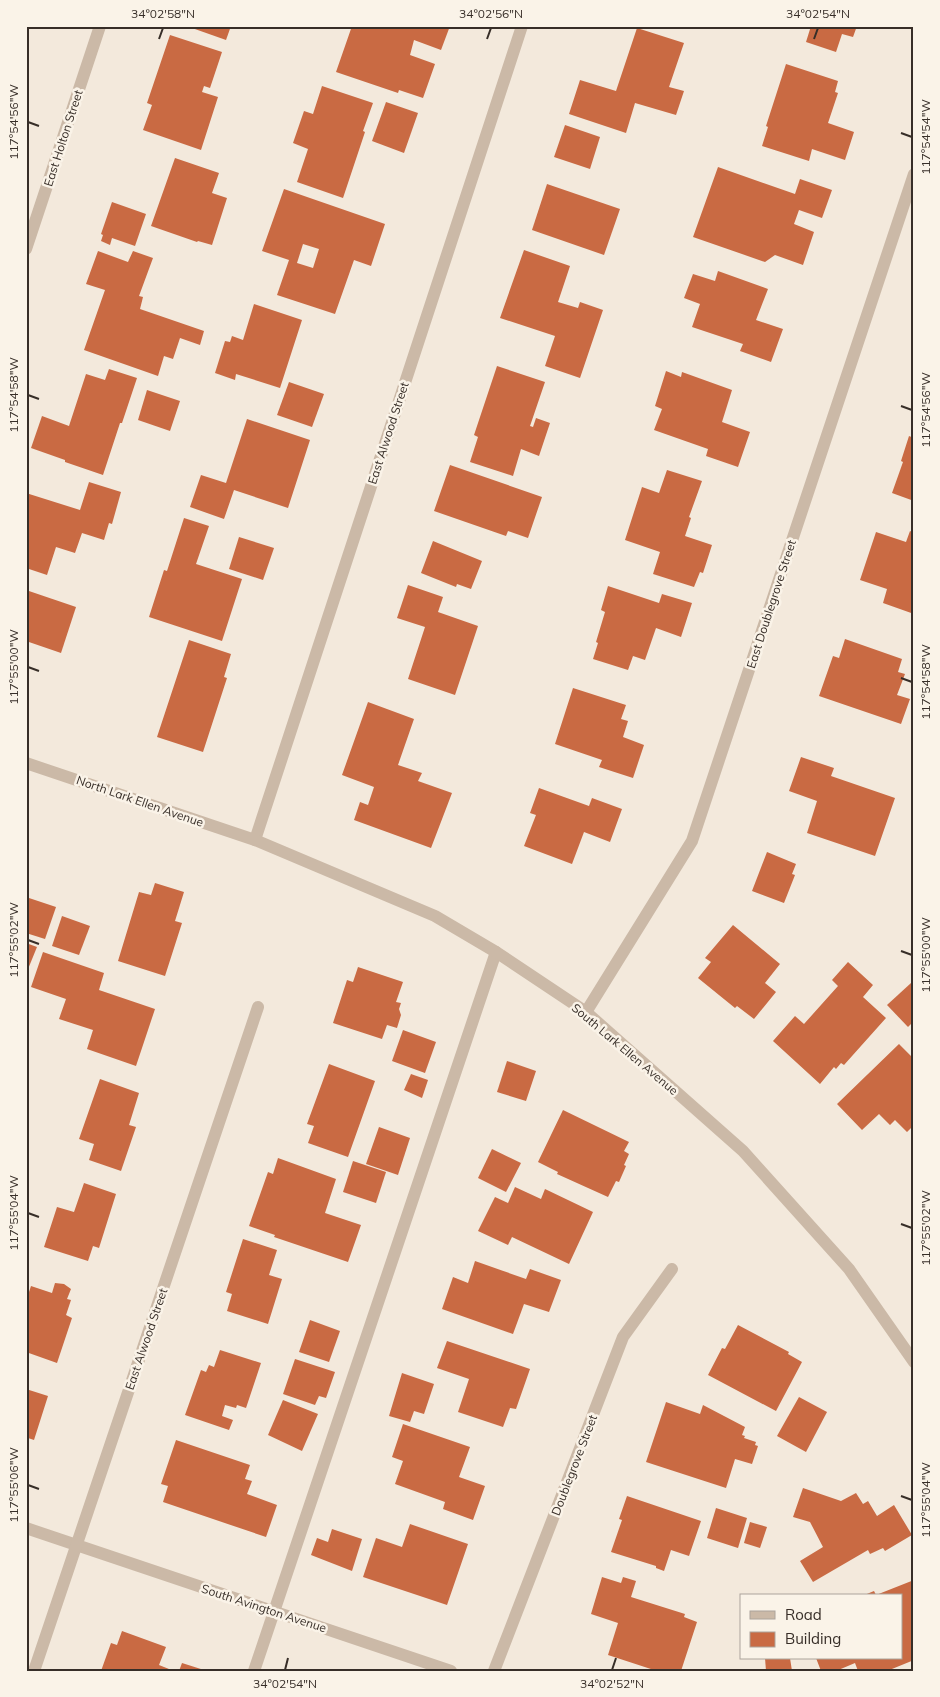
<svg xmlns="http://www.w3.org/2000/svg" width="940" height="1697" font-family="Mulish,sans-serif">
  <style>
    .building { fill: #c96a43; fill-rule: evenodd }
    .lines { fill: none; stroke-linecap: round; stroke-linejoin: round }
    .service { stroke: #cbb9a7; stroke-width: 12 }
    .minor { stroke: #cbb9a7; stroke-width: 12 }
    .tertiary { stroke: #cbb9a7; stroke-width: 12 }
    .ticks { fill: none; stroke: #372e28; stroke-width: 2 }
    .labels { text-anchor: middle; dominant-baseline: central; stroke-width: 5; stroke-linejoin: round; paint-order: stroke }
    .street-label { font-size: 12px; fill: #372e28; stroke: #faf3e8 }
    .neatline { fill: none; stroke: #372e28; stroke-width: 2 }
    .ticks-label { font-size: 12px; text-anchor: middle; fill: #372e28 }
  </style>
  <rect width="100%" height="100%" fill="#f3e9dc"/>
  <g class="building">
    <polygon points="193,26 231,26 226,40 192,28"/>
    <polygon points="352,26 450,26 441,50 414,40 410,55 435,64 423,98 399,90 398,93 336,72"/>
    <polygon points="811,26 857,26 853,37 842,34 836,52 806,42"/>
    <polygon points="637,28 684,43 669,87 684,91 676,115 635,103 626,133 569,114 580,80 616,91"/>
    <polygon points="170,35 222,52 210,88 204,86 202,92 218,97 201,150 143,130 152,105 147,103"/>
    <polygon points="786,64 838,81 835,92 838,93 828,123 854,132 845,160 812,149 809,161 762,146 768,127 766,126"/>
    <polygon points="322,86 373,103 363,131 365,132 343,198 297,182 308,149 293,143 304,111 313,114"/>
    <polygon points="386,102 418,113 404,153 372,141"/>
    <polygon points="565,125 600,137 590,169 554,157"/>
    <polygon points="175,158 219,173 212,193 227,198 212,245 198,241 197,242 151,226"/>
    <polygon points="718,167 795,194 800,179 832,190 822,218 799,210 794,224 814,232 803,265 775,255 765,262 693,237"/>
    <polygon points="547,184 620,209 604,255 532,230"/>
    <path d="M284,189L385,224L371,266L354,260L335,314L277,295L289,260L262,251ZM303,244L319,249L313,268L297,263Z"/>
    <polygon points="112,202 146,214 135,246 112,238 110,245 101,241 103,235 101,234"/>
    <polygon points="524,250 570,266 558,302 578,308 580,302 603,310 580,378 545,366 555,336 500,318"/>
    <polygon points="98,251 128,262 133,251 153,258 139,296 143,297 140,309 204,331 200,345 180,338 173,359 164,356 158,376 84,350 105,290 86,284"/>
    <polygon points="718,271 768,289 756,320 783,329 771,362 740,351 743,344 692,327 700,304 684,298 693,274 715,281"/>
    <polygon points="254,304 302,320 280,388 236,374 235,380 215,373 225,341 230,342 232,336 243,340"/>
    <polygon points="497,366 545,382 530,426 533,427 536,418 550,423 539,456 521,449 513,476 470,462 478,437 474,435"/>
    <polygon points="109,369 137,378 122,423 120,423 103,475 65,462 65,460 31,448 42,416 69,426 86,374 105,380"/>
    <polygon points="666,371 681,377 682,372 732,390 722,422 750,432 738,467 706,456 708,449 654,430 662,409 655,406"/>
    <polygon points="289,382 324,394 312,427 277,415"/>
    <polygon points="147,390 180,401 170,431 138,420"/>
    <polygon points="247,419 310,440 288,508 234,490 224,519 190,507 201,475 226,483"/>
    <polygon points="909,436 914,438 914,501 892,493 903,462 901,461"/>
    <polygon points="450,465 542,497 528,538 508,531 506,536 434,511"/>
    <polygon points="667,470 702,481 689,517 691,518 685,536 712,545 703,573 700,572 694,587 653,574 660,552 625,540 642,487 659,493"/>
    <polygon points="89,482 121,492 112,524 109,523 104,540 82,533 75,553 56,547 47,575 26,568 26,493 80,510"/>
    <polygon points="184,518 209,526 196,564 242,579 222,641 149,617 164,570 167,571"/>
    <polygon points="910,531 914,533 914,614 883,603 887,589 860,580 876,532 906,542"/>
    <polygon points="239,537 274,548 263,580 229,569"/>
    <polygon points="433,541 482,561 471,589 457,584 456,587 421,573"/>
    <polygon points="408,585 443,597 438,612 478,626 455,695 408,679 425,627 397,618"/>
    <polygon points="608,586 659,603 662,594 692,603 681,637 656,628 645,660 633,656 628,670 593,659 598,643 596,642 605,612 601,610"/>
    <polygon points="26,590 76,607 61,653 26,641"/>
    <polygon points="845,639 902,659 898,672 905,674 897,695 910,699 901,724 819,696 833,656 839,658"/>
    <polygon points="189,640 231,654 224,677 227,678 203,752 157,737"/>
    <polygon points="573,688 626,705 621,719 628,721 623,737 644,745 633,778 599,767 602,760 555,744"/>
    <polygon points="368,702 414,719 398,765 422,773 418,781 452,793 431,848 354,820 360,802 368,805 374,787 342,775"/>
    <polygon points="801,757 834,768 831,776 895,798 875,856 807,833 817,801 789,791"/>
    <polygon points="539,788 589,806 592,798 622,809 610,842 584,832 572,864 524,846 536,815 530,813"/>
    <polygon points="767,852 796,864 792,874 795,875 784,903 752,891"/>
    <polygon points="155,883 184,892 175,921 182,923 165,976 118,961 139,892 151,895"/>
    <polygon points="26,897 56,907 45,939 26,933"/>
    <polygon points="62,916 90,926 79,955 52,946"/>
    <polygon points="733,925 780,964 765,983 776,992 754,1019 737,1006 735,1008 698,978 711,962 705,958"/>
    <polygon points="26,943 37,947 26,974"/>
    <polygon points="43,952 104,973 99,990 155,1009 136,1066 87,1049 93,1030 59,1019 66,999 31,987"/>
    <polygon points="848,962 873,985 863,997 886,1018 844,1065 841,1063 836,1069 834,1067 820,1084 773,1041 795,1016 804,1024 838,986 832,980"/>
    <polygon points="358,967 403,982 396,1002 401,1003 399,1009 401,1015 397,1028 387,1025 382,1039 333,1023 347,980 353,982"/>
    <polygon points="911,983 914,986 914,1021 908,1027 887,1005"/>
    <polygon points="403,1030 436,1042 425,1073 392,1061"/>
    <polygon points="899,1044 914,1059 914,1125 907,1132 895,1120 890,1125 879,1114 862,1130 837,1104"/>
    <polygon points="507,1061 536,1071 526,1101 497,1092"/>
    <polygon points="329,1064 375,1081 348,1157 308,1143 314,1126 307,1124"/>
    <polygon points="411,1074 428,1080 422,1098 404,1090"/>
    <polygon points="100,1079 139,1093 129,1125 136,1127 121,1171 89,1160 94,1144 79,1139"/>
    <polygon points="563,1110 629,1142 624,1151 629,1154 624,1165 626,1166 619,1182 616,1181 608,1197 557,1174 558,1172 538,1162"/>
    <polygon points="379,1127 410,1138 398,1175 366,1164"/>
    <polygon points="492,1149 521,1163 506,1192 478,1178"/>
    <polygon points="278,1158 336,1179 325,1213 361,1225 348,1262 274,1237 275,1235 249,1226 268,1172 273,1174"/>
    <polygon points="353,1161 386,1172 376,1203 343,1192"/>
    <polygon points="84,1183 116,1194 99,1248 93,1246 88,1261 44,1247 57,1207 74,1212"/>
    <polygon points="515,1187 541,1199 545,1189 593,1212 569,1264 512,1237 508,1245 478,1231 495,1197 508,1203"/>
    <polygon points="243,1239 277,1250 269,1275 282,1279 268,1324 227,1311 232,1294 226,1292"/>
    <polygon points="475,1261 526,1279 530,1269 561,1280 549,1312 524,1304 513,1334 442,1309 453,1277 468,1283"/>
    <polygon points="55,1283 64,1284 71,1289 67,1299 71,1300 66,1315 72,1318 57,1363 26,1352 26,1301 31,1286 52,1293"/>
    <polygon points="310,1320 340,1331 329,1362 299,1352"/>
    <polygon points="738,1325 789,1352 788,1354 802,1362 776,1411 708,1375 722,1348 725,1349"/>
    <polygon points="447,1341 530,1369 516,1409 510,1408 503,1427 458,1412 469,1379 437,1368"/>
    <polygon points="220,1350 261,1363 246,1408 237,1405 236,1408 225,1405 222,1416 233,1420 229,1430 185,1415 201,1370 206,1372 209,1365 214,1367"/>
    <polygon points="295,1359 335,1372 326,1398 319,1396 315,1405 283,1394"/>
    <polygon points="402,1373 434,1384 424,1414 414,1411 410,1422 389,1416"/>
    <polygon points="26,1389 48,1396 34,1440 28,1438 27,1442"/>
    <polygon points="799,1397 827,1412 806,1452 777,1436"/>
    <polygon points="283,1400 318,1414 302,1451 268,1435"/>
    <polygon points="666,1402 700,1414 703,1405 745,1427 742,1435 745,1436 744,1438 756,1442 755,1445 758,1446 752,1464 735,1459 726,1488 646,1462"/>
    <polygon points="403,1424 470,1447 459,1477 485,1486 473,1520 443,1509 445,1502 395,1484 403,1461 392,1457"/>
    <polygon points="176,1440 250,1465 245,1479 252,1481 247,1494 277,1505 266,1537 163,1502 168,1486 161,1484"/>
    <polygon points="803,1488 841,1501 856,1493 863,1504 868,1501 877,1516 894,1505 912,1535 885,1551 883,1548 870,1554 868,1550 813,1582 800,1561 823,1547 810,1522 793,1517"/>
    <polygon points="627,1496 701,1521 689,1556 671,1550 664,1571 656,1568 656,1566 611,1552 622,1520 619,1519"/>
    <polygon points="716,1508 747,1518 738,1548 707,1538"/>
    <polygon points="750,1522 767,1527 760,1548 744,1543"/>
    <polygon points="410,1524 468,1544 447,1605 363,1577 376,1538 402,1547"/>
    <polygon points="332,1529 362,1539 352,1571 311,1555 317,1538 328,1542"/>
    <polygon points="602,1577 621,1583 623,1577 636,1581 631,1597 685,1614 684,1617 697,1622 681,1671 657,1671 608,1655 618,1623 591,1614"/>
    <polygon points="914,1580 914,1608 911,1609 914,1615 914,1660 887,1671 858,1671 855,1663 836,1671 821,1671 816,1658 901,1658 901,1596 862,1596 874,1591 876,1595"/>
    <polygon points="122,1631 166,1647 159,1665 174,1671 101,1671 111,1643 117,1645"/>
    <polygon points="765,1658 790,1658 792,1671 766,1671"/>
    <polygon points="182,1663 204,1670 204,1671 179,1671"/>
  </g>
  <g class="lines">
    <polyline class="service" points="254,1671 496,952"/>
    <g class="minor">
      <polyline points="26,249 100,26"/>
      <polyline points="255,840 522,26"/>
      <polyline points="586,1012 692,841 914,174"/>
      <polyline points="26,1528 451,1671"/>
      <polyline points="34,1671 258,1007"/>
      <polyline points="494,1671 623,1337 672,1269"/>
    </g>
    <polyline class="tertiary" points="26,763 255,840 435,916 496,952 586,1012 743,1151 849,1269 914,1362"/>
  </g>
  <path class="ticks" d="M159,39L163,28M487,39L491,28M814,39L818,28M28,122L39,126M901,133L912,137M28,395L39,399M901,406L912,410M28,667L39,671M901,678L912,682M28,940L39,944M901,951L912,955M28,1213L39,1217M901,1224L912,1228M28,1485L39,1489M901,1496L912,1500M285,1670L288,1658M612,1670L616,1658"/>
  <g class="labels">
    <g class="street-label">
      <text transform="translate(63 138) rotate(-72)">East Holton Street</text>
      <text transform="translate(388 433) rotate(-72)">East Alwood Street</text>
      <text transform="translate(771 604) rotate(-72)">East Doublegrove Street</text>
      <text transform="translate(140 801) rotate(19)">North Lark Ellen Avenue</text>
      <text transform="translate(625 1049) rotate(40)">South Lark Ellen Avenue</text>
      <text transform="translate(146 1339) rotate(-71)">East Alwood Street</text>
      <text transform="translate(574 1465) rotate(-69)">Doublegrove Street</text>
      <text transform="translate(264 1608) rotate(18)">South Avington Avenue</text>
    </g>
  </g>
  <rect width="940" height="1697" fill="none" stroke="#faf3e8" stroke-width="55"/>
  <rect x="740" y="1594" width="162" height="65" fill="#faf3e8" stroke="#aca49b"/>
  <rect x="750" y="1611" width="25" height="8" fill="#cbb9a7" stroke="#aca49b"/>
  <text x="785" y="1620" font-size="15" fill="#372e28">Road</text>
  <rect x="750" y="1632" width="25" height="15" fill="#c96a43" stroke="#aca49b"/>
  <text x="785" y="1644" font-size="15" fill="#372e28">Building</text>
  <rect x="28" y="28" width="884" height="1642" class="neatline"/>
  <g class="ticks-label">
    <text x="163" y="18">34°02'58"N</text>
    <text x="491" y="18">34°02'56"N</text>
    <text x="818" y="18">34°02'54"N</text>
    <text transform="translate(14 122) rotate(-90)" y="4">117°54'56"W</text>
    <text transform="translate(926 137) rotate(-90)" y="4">117°54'54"W</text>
    <text transform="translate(14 395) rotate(-90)" y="4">117°54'58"W</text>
    <text transform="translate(926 410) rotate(-90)" y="4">117°54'56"W</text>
    <text transform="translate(14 667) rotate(-90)" y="4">117°55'00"W</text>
    <text transform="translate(926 682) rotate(-90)" y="4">117°54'58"W</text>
    <text transform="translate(14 940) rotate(-90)" y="4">117°55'02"W</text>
    <text transform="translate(926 955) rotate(-90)" y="4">117°55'00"W</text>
    <text transform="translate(14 1213) rotate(-90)" y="4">117°55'04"W</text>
    <text transform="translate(926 1228) rotate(-90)" y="4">117°55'02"W</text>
    <text transform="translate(14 1485) rotate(-90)" y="4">117°55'06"W</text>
    <text transform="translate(926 1500) rotate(-90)" y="4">117°55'04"W</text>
    <text x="285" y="1688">34°02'54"N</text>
    <text x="612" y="1688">34°02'52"N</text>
  </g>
</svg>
